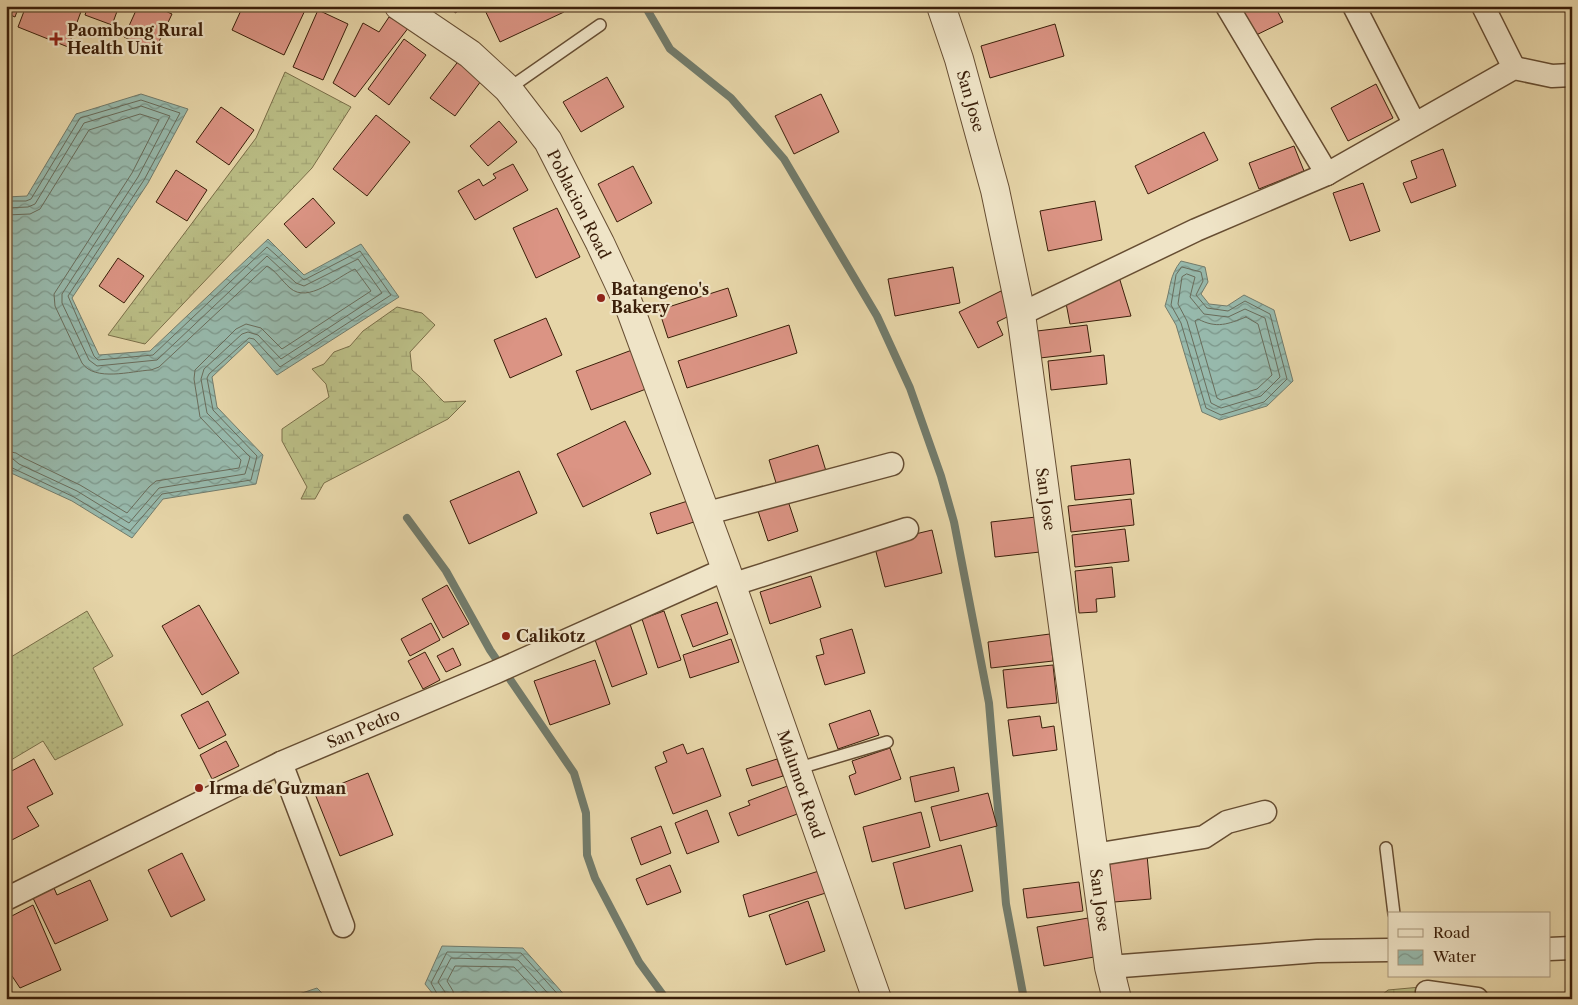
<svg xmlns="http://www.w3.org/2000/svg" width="1578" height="1005" font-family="'Libre Caslon Text',serif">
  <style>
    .grass { fill: url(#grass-dots); stroke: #7a6e48 }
    .wetland { fill: url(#wetland-marsh); stroke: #7a6e48 }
    .water { fill: url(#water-waves); stroke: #727b6b }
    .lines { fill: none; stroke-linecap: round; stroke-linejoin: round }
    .shore { stroke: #696c5b; stroke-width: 1 }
    .stream { stroke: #727b6b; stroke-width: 8 }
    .building { fill: #db9484; stroke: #3b1f0a }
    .service-casing { stroke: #664d32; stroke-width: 14 }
    .minor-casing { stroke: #664d32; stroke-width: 25 }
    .tertiary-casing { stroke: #664d32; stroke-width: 30 }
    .service { stroke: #efe4c7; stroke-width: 11 }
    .minor { stroke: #efe4c7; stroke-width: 22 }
    .tertiary { stroke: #efe4c7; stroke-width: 28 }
    .poi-dot { fill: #8f2418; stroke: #efe4c7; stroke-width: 2 }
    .labels { text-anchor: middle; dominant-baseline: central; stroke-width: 4.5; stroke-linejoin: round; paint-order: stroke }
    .poi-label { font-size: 16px; font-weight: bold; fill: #3b1f0a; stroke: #efe4c7; text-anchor: start }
    .street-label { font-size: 16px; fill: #3b1f0a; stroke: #efe4c7 }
  </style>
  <defs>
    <pattern id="grass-dots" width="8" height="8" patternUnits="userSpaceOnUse" patternTransform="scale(1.25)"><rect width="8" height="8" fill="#babd85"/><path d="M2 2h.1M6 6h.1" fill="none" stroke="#a1a272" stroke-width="1.8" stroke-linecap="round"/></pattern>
    <pattern id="wetland-marsh" width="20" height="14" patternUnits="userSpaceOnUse" patternTransform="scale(1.25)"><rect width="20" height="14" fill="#babd85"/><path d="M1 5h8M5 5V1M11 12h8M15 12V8" fill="none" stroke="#a1a272"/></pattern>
    <pattern id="water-waves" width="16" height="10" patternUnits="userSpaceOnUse" patternTransform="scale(1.25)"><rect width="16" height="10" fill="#97b9ac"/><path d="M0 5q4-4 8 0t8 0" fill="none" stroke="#7c968a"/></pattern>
  </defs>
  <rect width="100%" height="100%" fill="#e7d6a9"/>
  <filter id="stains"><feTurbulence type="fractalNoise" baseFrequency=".004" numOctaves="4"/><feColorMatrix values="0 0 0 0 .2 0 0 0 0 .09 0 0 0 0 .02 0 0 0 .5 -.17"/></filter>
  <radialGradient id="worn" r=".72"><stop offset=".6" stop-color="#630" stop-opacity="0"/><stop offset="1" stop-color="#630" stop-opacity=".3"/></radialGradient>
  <polygon class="grass" points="87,611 113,656 93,668 123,725 55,760 43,741 6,763 6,660"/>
  <g class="wetland">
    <polygon points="285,72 351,107 312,168 145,344 108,335 256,138"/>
    <path d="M397,307L422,313L435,325L410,352L412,370C424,379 432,391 444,402L466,401L448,419L324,483L315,499H301L307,487L282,441V429L329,397L326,384L312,369L324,364L334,352L350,346L363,331Z"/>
    <polygon points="1454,984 1449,999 1377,999 1388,990"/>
  </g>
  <g class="water">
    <polygon points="141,94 188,109 148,183 72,298 99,355 150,351 268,239 304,275 361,244 399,297 277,375 249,342 212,377 217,407 263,455 256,484 163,499 132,538 72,501 11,473 6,467 6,197 27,196 76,114"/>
    <path d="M1181,261L1205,267L1208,282L1201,294L1209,304L1227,306L1244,295L1274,310L1293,381L1267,406L1220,420L1202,412L1176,325L1165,306C1171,287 1169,276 1181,261Z"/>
    <polygon points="442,946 523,948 568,999 437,999 425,984"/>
    <polygon points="317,988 328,999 284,999"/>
  </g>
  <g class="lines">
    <g class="shore">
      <polyline points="6,201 26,201 31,199 80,118 141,100 180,113 144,180 68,296 94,356 98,360 153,355 267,247 304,280 360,251 391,295 280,367 254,339 249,338 209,374 207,378 213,410 257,456 251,480 162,494 130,531 74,497 6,465"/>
      <polyline points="6,208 28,207 35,204 84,123 141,106 170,116 138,177 62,294 62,303 89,360 97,366 157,360 267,256 296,283 304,286 358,259 382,293 281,359 258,335 248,332 242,334 204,369 201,379 207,413 250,457 245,474 159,488 129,523 77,491 19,464 13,459 6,458"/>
      <path d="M6,215L30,214L40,209L89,130L140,114L159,120L132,173L54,294L55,306L82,363C95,382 131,371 151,370L159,367L267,266C275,270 282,281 290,288C308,304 337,277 355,269L371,291L282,349L261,328L246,324L236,329L195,370L194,379L200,417L241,460L239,468L156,481L149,487L127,513L80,485L24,458L16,453L6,451"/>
      <polygon points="1182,267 1201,272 1203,281 1196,295 1207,308 1228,311 1245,301 1270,314 1287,379 1264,402 1221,415 1206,408 1181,323 1171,305 1176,275"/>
      <polygon points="1187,274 1195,277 1190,297 1204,314 1228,317 1245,309 1265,318 1280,377 1261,396 1221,408 1211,403 1187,321 1178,304 1182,277"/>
      <path d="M1246,317L1258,324L1272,375L1257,389L1221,400L1217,398L1195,321L1198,319C1217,329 1228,324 1246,317Z"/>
      <polyline points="440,999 431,983 447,952 521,953 562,999"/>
      <polyline points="446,999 445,992 438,982 451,958 518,960 553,999"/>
      <polyline points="454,999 453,991 447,981 455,966 514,967 543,999"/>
    </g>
    <g class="stream">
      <polyline points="645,6 670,49 731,98 784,159 877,316 910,388 941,476 954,522 989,703 1006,904 1024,999"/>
      <polyline points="407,518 446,571 490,650 574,773 586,813 587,855 595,878 639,962 666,999"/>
    </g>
  </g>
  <g class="building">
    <polygon points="6,6 19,6 15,17 6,13"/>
    <polygon points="26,6 83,6 68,47 18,27"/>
    <polygon points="88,6 119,6 112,25 85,15"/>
    <polygon points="138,6 154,6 172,14 155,50 124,37"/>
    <polygon points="243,6 307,6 284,55 232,30"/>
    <polygon points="444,6 459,6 456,13"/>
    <polygon points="483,6 562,6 564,12 500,42"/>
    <polygon points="1235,6 1275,6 1283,22 1250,38"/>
    <polygon points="318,10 348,24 323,80 293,67"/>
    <polygon points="389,17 409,27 355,97 333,83 363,23 379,32"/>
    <polygon points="1055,24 1064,56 990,78 981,46"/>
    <polygon points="404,39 426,55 389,105 368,89"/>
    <polygon points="460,59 484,77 455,116 430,98"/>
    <polygon points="607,77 624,107 581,132 563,102"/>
    <polygon points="1376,84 1393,118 1348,141 1331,108"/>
    <polygon points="821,94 839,132 794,154 775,116"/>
    <polygon points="221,107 254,130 229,165 196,142"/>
    <polygon points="376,115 410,142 367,196 333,169"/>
    <polygon points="499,121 517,142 488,166 470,146"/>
    <polygon points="1204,132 1218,160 1148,194 1135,166"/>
    <polygon points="1294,146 1304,171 1259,189 1249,163"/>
    <polygon points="1443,149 1456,186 1411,203 1403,183 1417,178 1411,161"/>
    <polygon points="513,164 528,190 475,220 458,191 479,179 483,186 496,178 493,174"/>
    <polygon points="633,166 652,203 617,222 598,184"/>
    <polygon points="176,170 207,190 187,221 156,202"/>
    <polygon points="1363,183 1380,231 1350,241 1333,193"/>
    <polygon points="313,198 335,223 306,248 284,224"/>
    <polygon points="1095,201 1102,240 1048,251 1040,211"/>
    <polygon points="557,208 580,257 536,278 513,228"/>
    <polygon points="118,258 144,276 124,303 99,286"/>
    <polygon points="953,267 960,303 895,316 888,279"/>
    <polygon points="1119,277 1131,316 1070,324 1066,303"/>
    <polygon points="728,288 737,316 668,338 659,310"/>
    <polygon points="1001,291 1013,314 997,322 1003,335 978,348 959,312"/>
    <polygon points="546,318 562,355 510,378 494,340"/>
    <polygon points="789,325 797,353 687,388 678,361"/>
    <polygon points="1087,325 1091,352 1040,358 1037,331"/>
    <polygon points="632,350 646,389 591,410 576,371"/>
    <polygon points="1104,355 1107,384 1051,390 1048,361"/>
    <polygon points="625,421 651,474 583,507 557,454"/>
    <polygon points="818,445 826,471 777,486 769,460"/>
    <polygon points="1130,459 1134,494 1075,500 1071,466"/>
    <polygon points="519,471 537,513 469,544 450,501"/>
    <polygon points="786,495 798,531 768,541 756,505"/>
    <polygon points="694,499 700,520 657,534 650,513"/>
    <polygon points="1131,499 1134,525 1071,532 1068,506"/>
    <polygon points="1036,517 1040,552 995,557 991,522"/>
    <polygon points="1125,529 1129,561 1075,567 1072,535"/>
    <polygon points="932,530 942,573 885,587 874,544"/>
    <polygon points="1112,567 1115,597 1096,599 1097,612 1079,613 1075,571"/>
    <polygon points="811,576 821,607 770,624 760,592"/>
    <polygon points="447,585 469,624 443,638 422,599"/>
    <polygon points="717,602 728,634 693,647 681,615"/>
    <polygon points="199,605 239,673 202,695 162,626"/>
    <polygon points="664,611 681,660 658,668 642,619"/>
    <polygon points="431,623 440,640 410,656 401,639"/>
    <polygon points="630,624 647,674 612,687 594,637"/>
    <polygon points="852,629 865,673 825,685 816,656 824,654 820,639"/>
    <polygon points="1050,634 1053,661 991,668 988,642"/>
    <polygon points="731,639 739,662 690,678 683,655"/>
    <polygon points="453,648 461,665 446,672 437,656"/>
    <polygon points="425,652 440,680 423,689 408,661"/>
    <polygon points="595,660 610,704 550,725 534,681"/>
    <polygon points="1053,665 1057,703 1007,708 1003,670"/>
    <polygon points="208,701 226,735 199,749 181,715"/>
    <polygon points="870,710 879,735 838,749 829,724"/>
    <polygon points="1040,716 1042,728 1054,726 1057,750 1013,756 1008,720"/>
    <polygon points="226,741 239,766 212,779 200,755"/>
    <polygon points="683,744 687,754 703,748 721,796 673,814 655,767 667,762 663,752"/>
    <polygon points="890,748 901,779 855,795 849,776 856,773 852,761"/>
    <polygon points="34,759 53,794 27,807 39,826 6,843 6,774"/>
    <polygon points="777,759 783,776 752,786 746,769"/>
    <polygon points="954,767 959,791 915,802 910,777"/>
    <polygon points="368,773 393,835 340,856 315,794"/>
    <polygon points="790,785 800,813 738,836 729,813 750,805 748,801"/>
    <polygon points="988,793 997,826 940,841 931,807"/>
    <polygon points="707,810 719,842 687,854 675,823"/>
    <polygon points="921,812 930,847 872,862 863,827"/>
    <polygon points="661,826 671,853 641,865 631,838"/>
    <polygon points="961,845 973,891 905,909 893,863"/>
    <polygon points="182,853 205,900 171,917 148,870"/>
    <polygon points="1147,855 1151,899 1114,902 1109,859"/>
    <polygon points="670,865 681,892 647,905 636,879"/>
    <polygon points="822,870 829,892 749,917 743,895"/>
    <polygon points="90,880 108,920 55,944 33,898 54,888 57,895"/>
    <polygon points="1079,882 1083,911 1027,918 1023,889"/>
    <polygon points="808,901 825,951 786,965 769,915"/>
    <polygon points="33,905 61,970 20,988 6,967 6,919"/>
    <polygon points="1088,918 1094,957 1044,966 1037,927"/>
  </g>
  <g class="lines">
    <g class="service-casing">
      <g id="service">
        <polyline points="508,89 600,25"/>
        <polyline points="796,769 887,742"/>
        <polyline points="1386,848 1394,914"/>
      </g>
    </g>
    <g class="minor-casing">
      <g id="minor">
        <polyline points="1227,6 1327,174"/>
        <polyline points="1354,6 1414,123"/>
        <polyline points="1483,6 1514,68"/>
        <polyline points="1021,314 1196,230 1327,174 1514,68 1552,76 1572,75"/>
        <polyline points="704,514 892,464"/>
        <polyline points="731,585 907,529"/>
        <polyline points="281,763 343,926"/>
        <polyline points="1094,855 1204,837 1227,822 1265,812"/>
        <polyline points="6,899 281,763 496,672 726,569"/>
        <polyline points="1549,949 1572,948"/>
        <polyline points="1109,967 1317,951 1389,950"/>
        <polyline points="1427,992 1477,999"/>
      </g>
    </g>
    <g class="tertiary-casing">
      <g id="tertiary">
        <polyline points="399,6 470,54 508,89 548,141 600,243 628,303 726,569 877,999"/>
        <polyline points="941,6 959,59 995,190 1021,314 1109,967 1117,999"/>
      </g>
    </g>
    <use href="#service" class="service"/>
    <use href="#minor" class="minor"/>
    <use href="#tertiary" class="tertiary"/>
  </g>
  <g class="poi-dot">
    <path d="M53.5 31.5h5v5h5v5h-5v5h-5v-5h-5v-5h5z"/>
    <circle cx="601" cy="298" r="5"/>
    <circle cx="506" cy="636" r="5"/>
    <circle cx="199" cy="788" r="5"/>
  </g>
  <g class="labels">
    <g class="poi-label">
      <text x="67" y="30">Paombong Rural<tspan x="67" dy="18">Health Unit</tspan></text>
      <text x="611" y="289">Batangeno's<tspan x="611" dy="18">Bakery</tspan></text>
      <text x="516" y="636">Calikotz</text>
      <text x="209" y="788">Irma de Guzman</text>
    </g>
    <g class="street-label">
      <text transform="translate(971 101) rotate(74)">San Jose</text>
      <text transform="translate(579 204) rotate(63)">Poblacion Road</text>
      <text transform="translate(1046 499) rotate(82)">San Jose</text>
      <text transform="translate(363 728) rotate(-23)">San Pedro</text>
      <text transform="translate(801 784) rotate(71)">Malumot Road</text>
      <text transform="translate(1100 900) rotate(82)">San Jose</text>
    </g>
  </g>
  <rect width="1578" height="1005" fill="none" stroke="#e7d6a9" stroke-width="25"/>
  <rect x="8" y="8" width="1563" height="990" fill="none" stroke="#3b1f0a" stroke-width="2.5"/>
  <rect x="12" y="12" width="1553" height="980" fill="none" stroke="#3b1f0a"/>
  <rect x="1388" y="912" width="162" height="65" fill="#efe4c7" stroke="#a7957b"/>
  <rect x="1398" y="929" width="25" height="8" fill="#efe4c7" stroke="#a7957b"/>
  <text x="1433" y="938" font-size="15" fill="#3b1f0a">Road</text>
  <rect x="1398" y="950" width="25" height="15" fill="url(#water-waves)" stroke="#a7957b"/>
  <text x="1433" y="962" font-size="15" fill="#3b1f0a">Water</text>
  <rect width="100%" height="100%" filter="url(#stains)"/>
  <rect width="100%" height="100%" fill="url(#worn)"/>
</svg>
